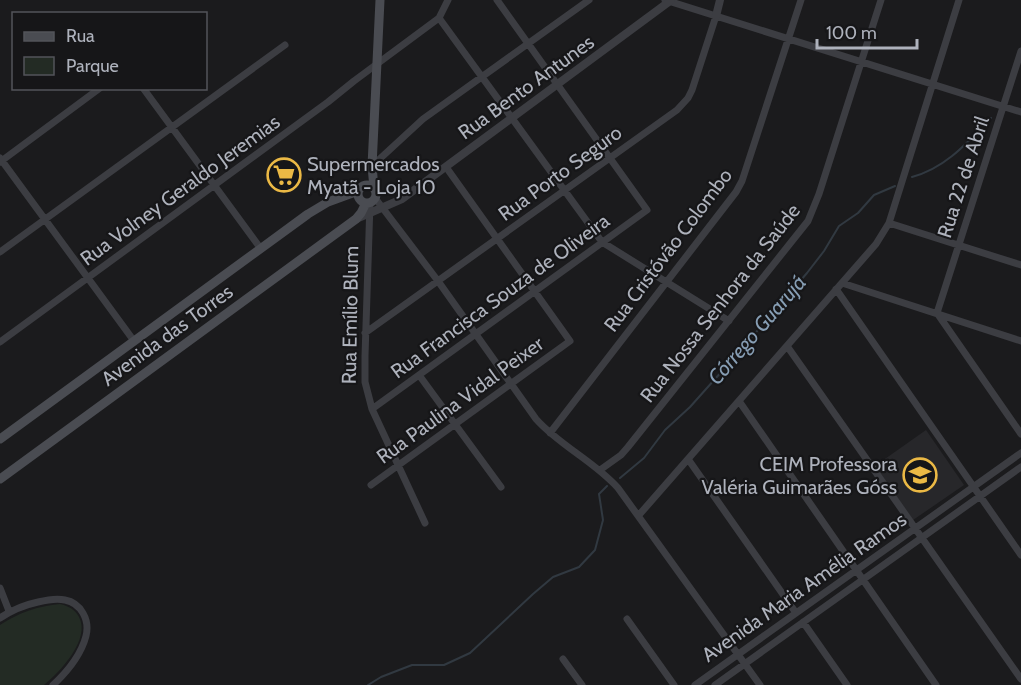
<svg xmlns="http://www.w3.org/2000/svg" width="1021" height="685" font-family="Cabin,sans-serif">
<rect width="100%" height="100%" fill="#1b1b1d"/>
<path fill="#27272a" d="M926,430L964,485L913,520L875,466Z"/>
<path fill="#232b24" d="M60,604C68,606 75,609 79,617C91,639 60,672 44,685H0V625C18,613 38,606 60,604Z"/>
<g fill="none" stroke-linecap="round" stroke-linejoin="round">
<path stroke="#313941" stroke-width="2" d="M912,177C946,168 968,142 991,118
M620,478L644,458L665,430L690,407L740,351L807,273L824,251L839,226L858,213L874,195L895,186
M368,685L381,677L412,665H444L470,653L533,594L553,577L579,567L595,550L603,520L599,494L607,486"/>
<path stroke="#3c3d42" stroke-width="7" d="M665,0L1021,112
M439,18L602,242L729,321
M1021,51L937,313L1021,434
M143,88L261,249
M0,158L134,341
M0,162L100,88
M372,166L423,119L589,0
M375,198L438,281L536,419C560,446 594,461 618,488L760,685
M370,203L365,356V382L372,409L425,523
M889,223L1021,265
M0,252L285,45
M842,283L1021,341
M836,289L1021,555
M365,333L677,110L688,98L692,90L716,16
M0,342L328,102L354,81L439,18L448,0
M787,346L1021,679
M419,375L501,487
M739,401L936,685
M372,409L647,210L497,0
M550,433L736,192L742,181L801,0
M688,459L796,613
M600,470L621,455L628,447L808,221L819,194L881,0
M371,485L570,341L446,167
M639,515L876,244L889,223L959,0
M0,588L9,611
M0,618C12,610 24,605 38,602C46,600 57,598 65,600C81,603 90,620 86,636C81,655 67,672 53,685
M627,619L674,685
M803,622L847,685
M563,659L582,685
M695,685L1021,453
M715,685L1021,467"/>
<path stroke="#3c3d42" stroke-width="8" d="M716,16L720,0
M356,219L402,199L670,1"/>
<path stroke="#4a4c52" stroke-width="9" d="M358 194a9 9 0 1 1 18 0a9 9 0 1 1-18 0Z
M374,188L372,166L380,0
M0,439L308,214L328,202L358,191
M0,479L356,219L361,213L366,203"/>
</g>
<defs>
<symbol id="supermarket-ring" viewBox="-11 -11 22 22"><circle r="9.5" fill="#161618" stroke="#ebb945" stroke-width="1.5"/><path d="M-6-5.5h2.5l.6 2H6L4.5 2H-2.5L-4.4-4H-6ZM-1.5 3.2a1.3 1.3 0 1 0 .1 0ZM3 3.2a1.3 1.3 0 1 0 .1 0Z" fill="#ebb945"/></symbol>
<symbol id="school-ring" viewBox="-11 -11 22 22"><circle r="9.5" fill="#161618" stroke="#ebb945" stroke-width="1.5"/><path d="M0-5L7-2L0 1L-7-2ZM-4 1L0 2.5L4 1V4Q0 6-4 4Z" fill="#ebb945"/></symbol>
</defs>
<g fill-rule="evenodd">
<use href="#supermarket-ring" x="265" y="156" width="38" height="38"/>
<use href="#school-ring" x="901" y="456" width="38" height="38"/>
</g>
<g text-anchor="middle" stroke-width="4.5" stroke-linejoin="round" paint-order="stroke">
<g font-size="20" fill="#aeb2bc" stroke="#161618">
<text transform="translate(526 87) rotate(-36)" y="7">Rua Bento Antunes</text>
<text transform="translate(560 173) rotate(-36)" y="7">Rua Porto Seguro</text>
<text transform="translate(963 177) rotate(-72)" y="7">Rua 22 de Abril</text>
<text transform="translate(180 190) rotate(-36)" y="7">Rua Volney Geraldo Jeremias</text>
<text transform="translate(668 250) rotate(-53)" y="7">Rua Cristóvão Colombo</text>
<text transform="translate(500 296) rotate(-36)" y="7">Rua Francisca Souza de Oliveira</text>
<text transform="translate(720 303) rotate(-52)" y="7">Rua Nossa Senhora da Saúde</text>
<text transform="translate(350 315) rotate(-89)" y="7">Rua Emílio Blum</text>
<text transform="translate(167 335) rotate(-36)" y="7">Avenida das Torres</text>
<text transform="translate(460 400) rotate(-36)" y="7">Rua Paulina Vidal Peixer</text>
<text transform="translate(804 587) rotate(-35)" y="7">Avenida Maria Amélia Ramos</text>
</g>
<g font-size="20" fill="#aeb2bc" stroke="#161618" text-anchor="start">
<text x="307" y="171">Supermercados<tspan x="307" dy="23">Myatã - Loja 10</tspan></text>
<text x="897" y="471" text-anchor="end">CEIM Professora<tspan x="897" dy="23">Valéria Guimarães Góss</tspan></text>
</g>
<g font-size="21" font-style="italic" fill="#879eb4" stroke="#161618">
<text transform="translate(757 330) rotate(-49)" y="7">Córrego Guarujá</text>
</g>
</g>
<rect x="12" y="12" width="195" height="78" fill="#161618" stroke="#53545a" stroke-width="1.5"/>
<rect x="24" y="32" width="30" height="9" fill="#4a4c52" stroke="#53545a" stroke-width="1.5"/>
<text x="66" y="42" font-size="18" fill="#aeb2bc">Rua</text>
<rect x="24" y="57" width="30" height="18" fill="#232b24" stroke="#53545a" stroke-width="1.5"/>
<text x="66" y="72" font-size="18" fill="#aeb2bc">Parque</text>
<path d="M817 39v9h100v-9" fill="none" stroke="#aeb2bc" stroke-width="3"/>
<text x="826" y="39" font-size="18" fill="#aeb2bc" stroke="#161618" stroke-width="4.5" paint-order="stroke">100 m</text>
</svg>
